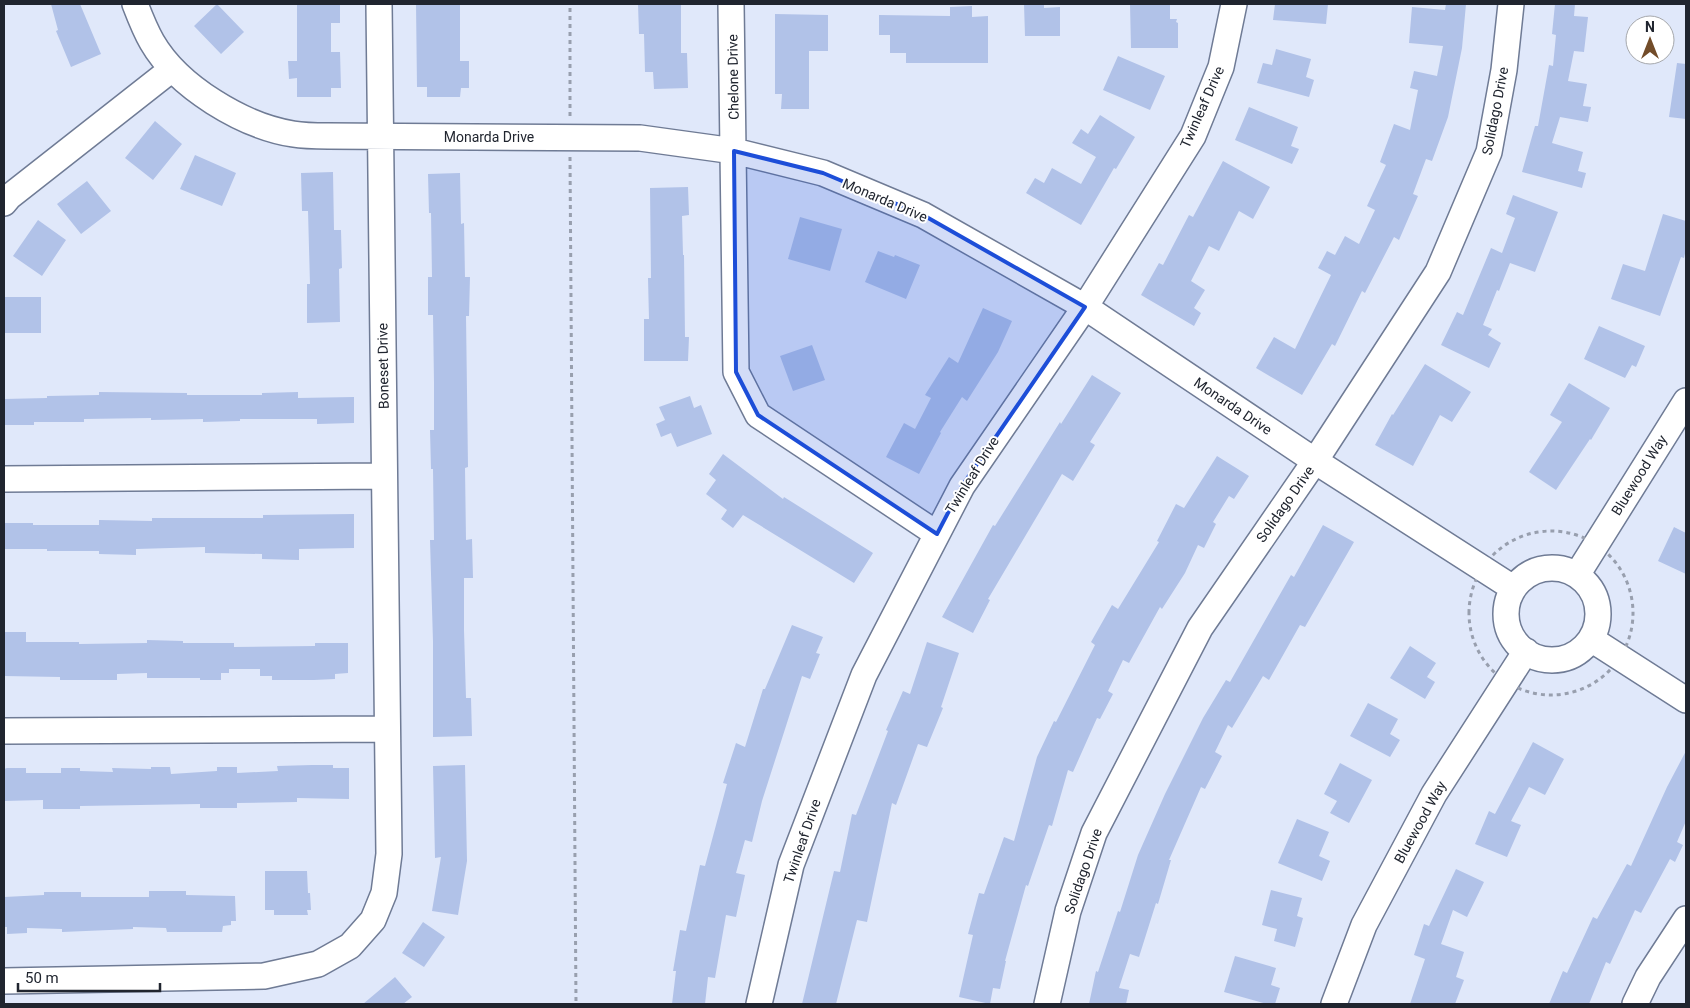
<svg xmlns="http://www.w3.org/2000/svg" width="1690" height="1008" font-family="Roboto,sans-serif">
<rect width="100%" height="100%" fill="#e0e8fa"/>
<path fill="#b1c2e8" d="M51,4H80L101,54L71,67L56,31L58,30Z
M217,4L244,32L221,54L194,26Z
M297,4H340V23H331V52H340L341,88H331V97H297V78L289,79L288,61H297Z
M416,4H460V61H469V88H461L460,97H427V87H417Z
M638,4H681V53H687L688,88L654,89L653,72H645L644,34H639Z
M1024,4H1044V8L1060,7V36H1025Z
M1130,4H1170V19H1177L1176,22L1178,23V48H1131Z
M1275,4H1328L1326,24L1273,20Z
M1446,4H1466L1462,48L1448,117L1432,161L1426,159L1413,194L1418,196L1399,240L1394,237L1365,293L1362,291L1335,346L1332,344L1302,395L1256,368L1274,337L1295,349L1331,275L1318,268L1327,251L1335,255L1345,236L1359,244L1375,210L1367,206L1386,165L1380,162L1394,124L1410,130L1418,90L1410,88L1414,71L1437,76L1443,46L1409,43L1412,7L1445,10Z
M1555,4H1575L1574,16L1588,17L1584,52L1574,51L1568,81L1587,84L1583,106L1591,107L1588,122L1560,117L1552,143L1583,152L1578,171L1586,173L1582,188L1522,172L1535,126H1538L1549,65L1553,66L1556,35L1552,34Z
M972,6V17L988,16V63H906V53H890V35H879V15L950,16V7Z
M775,14L828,15V51H809V109H781L782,94H775Z
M1276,49L1311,59L1306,77L1314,80L1309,97L1257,83L1263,63L1272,65Z
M1118,56L1165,76L1150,110L1103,90Z
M1677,63L1686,64V119L1669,117Z
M1249,107L1298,127L1291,146L1299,149L1292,164L1235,140Z
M1100,115L1135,137L1116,169L1114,168L1081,225L1026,193L1035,178L1044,183L1052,168L1081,184L1096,157L1072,143L1081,129L1088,134Z
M155,121L182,144L153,180L125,158Z
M195,155L236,173L222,206L180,189Z
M1223,161L1270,187L1253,219L1239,211L1219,251L1209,246L1191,281L1205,290L1194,308L1201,313L1194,326L1141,295L1159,263L1163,265L1189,215L1193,217Z
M333,172L334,230H341L342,268L339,269L340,322L307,323V284H310L308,211H302L301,173Z
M460,173L461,224L464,223L465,277H470L469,316H466L468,467L465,468L466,540L472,539L473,578H464V630L466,698H471L472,736L433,737V642L430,540H434L433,469H431L430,430H434V383L433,315H428V277H432L431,213H429L428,174Z
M87,181L111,211L81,234L57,204Z
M688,187L689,215L682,216L683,255H684L685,337H689L688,361H644V319H649L648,278H651L650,188Z
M1513,195L1558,212L1535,272L1510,263L1499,291L1497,290L1483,325L1492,329L1488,335L1501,343L1489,368L1441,345L1457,312L1463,315L1491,248L1502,253L1515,218L1506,214Z
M1663,214L1686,221V249L1684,258L1681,257L1660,316L1611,299L1623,264L1645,271Z
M800,217L842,229L830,271L788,259Z
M38,220L66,240L42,276L13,256Z
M878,251L894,257L895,255L920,265L906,299L865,282Z
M5,297H41V333H5Z
M983,308L1012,321L998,352L967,401L962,397L940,432L941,433L919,474L886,457L904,423L915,429L931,398L925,395L949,357L958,363Z
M1599,326L1645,346L1636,367L1632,365L1625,378L1584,359Z
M812,345L825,380L793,391L780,356Z
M1425,364L1471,392L1452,422L1440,415L1413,466L1375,445L1392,414L1393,415Z
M1092,375L1121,393L1090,442L1095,445L1073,481L1062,474L988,599L990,600L973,633L942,617L993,525L995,526L1060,422L1061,424Z
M1569,383L1610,408L1591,440L1590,439L1556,490L1529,472L1562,422L1550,415Z
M99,392L187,393V395H262V393L298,392V398L354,397V423L317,424V419H240V421L203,422V419L151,420V418L84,419V422H34V425H4V399L47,398V396L99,395Z
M690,396L694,408L701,405L712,434L677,447L671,433L661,437L656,424L665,420L659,407Z
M723,454L783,499L784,497L873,553L854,583L743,515L733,528L721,519L727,510L706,494L716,480L709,474Z
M1217,456L1249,476L1234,499L1229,496L1213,522L1216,524L1204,548L1198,545L1185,573L1162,609L1160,607L1129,663L1123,660L1108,691L1113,694L1100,719L1097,718L1073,772L1068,770L1052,826L1049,825L1028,886L1026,885L1005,961H1006L1000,989L993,988L990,1004L959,997L973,935L968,934L979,893L984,894L1004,837L1014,841L1037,757L1054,721L1056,722L1095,645L1091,642L1112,605L1118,609L1159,542L1157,541L1176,504L1184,508Z
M354,514V548L299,549V560L262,559V554L205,553V547L136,549V555L99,554V551H47V549H4V523H33V525H99V520L152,521V518H263V515Z
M1323,525L1354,542L1305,627L1300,625L1269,680L1263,676L1232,728L1228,725L1215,752L1222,756L1205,789L1201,787L1169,860H1171L1158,904L1156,903L1139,957L1130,954L1119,988L1129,990L1126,1004H1089L1096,971L1098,972L1118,911L1120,912L1138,855L1165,794L1203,718L1226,680L1230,682L1291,575L1294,577Z
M1674,527L1686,533V574L1658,561Z
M792,625L823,637L816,653L820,654L810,679L802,676L762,801L752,842L745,840L736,873L745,875L736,917L726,915L715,978L708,977L705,1004H672L676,971H673L680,930L686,931L700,865L705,866L727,784L723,783L736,743L745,747L763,689H765Z
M4,632H26V642H79V644L147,643V640L183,641V643H234V647L315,646V643H348V673L335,674V679L314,680H272V676H260V669H229V673H221V680H200V678H147V673L117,674V680H60V677L4,676Z
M927,642L959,653L941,707L943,708L927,747L918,744L896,805L892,803L867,922L857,920L836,1004H802L834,871L840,872L852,814L856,815L888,731L886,730L903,691L910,694Z
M1410,646L1436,663L1427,677L1435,682L1425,699L1390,678Z
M1368,703L1398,719L1390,734L1400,740L1390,757L1350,736Z
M1533,742L1564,759L1545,795L1529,787L1511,821L1521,825L1507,857L1475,844L1489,811L1495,814Z
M1686,751V821L1677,842L1683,845L1675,862L1670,859L1641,913L1635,910L1610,964L1606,962L1589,1004H1549L1563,971L1567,973L1593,917L1597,919L1627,864L1631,866L1667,787Z
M1340,763L1372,780L1349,823L1330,813L1337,801L1324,794Z
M312,765H333V768H349V799L297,798V802L237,803V808H200V804L80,806V809H43V800L4,801V769L7,768H26V773H61V768H80V771L113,772L112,768L151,769V767H170L171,774L217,771V767H237V773L278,771L277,766Z
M465,765L467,861L458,915L432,911L441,857L435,858L433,766Z
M1297,819L1329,832L1319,856L1330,861L1322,881L1278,863Z
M1456,869L1484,882L1467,917L1453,910L1441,944L1464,952L1456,977L1464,980L1455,1004H1410L1425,959L1414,955L1424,924L1429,926Z
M265,871H307L308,893H310L311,910H307L308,915H274V910H265Z
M1271,890L1302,898L1297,916L1303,918L1295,947L1274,941L1277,929L1262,925Z
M149,891H186V895L235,896L236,921H231V925L223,926L222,932H167L166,928L133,927V929L62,932V929L27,928V933L7,934V927H4V897L44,895V892H81V897H149Z
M423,922L445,937L424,967L402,953Z
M1235,956L1276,968L1271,985L1280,988L1275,1004H1267L1224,992Z
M395,977L412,997L403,1004H363Z"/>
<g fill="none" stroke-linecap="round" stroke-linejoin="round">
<defs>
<path id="minor" d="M135,4C140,17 145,30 152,42C178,87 243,126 293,134C305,136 317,136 328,136L640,138L734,151L823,173L923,215L1085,307L1315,461L1513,588
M731,4L736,372L758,415L937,534
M4,203L9,197L172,69
M4,479L384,476
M1506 614a46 46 0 1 1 92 0a46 46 0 1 1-92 0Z
M1577,575L1686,401
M1591,639L1686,700
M4,731L387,729
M4,981L264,976L318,964L350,946L373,920L384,893L389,854L379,4
M759,1004L791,865L864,675L962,486L1085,307L1193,136L1221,67L1234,4
M1047,1004L1068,911L1094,833L1200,628L1315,461L1438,272L1489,152L1504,70L1511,4
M1334,1004L1364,925L1434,794L1526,651
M1635,1004L1648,977L1686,919"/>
</defs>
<use href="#minor" stroke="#6f7b95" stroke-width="28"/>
<path stroke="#989fae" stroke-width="3" stroke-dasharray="4 4" stroke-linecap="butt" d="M570,116V4
M570,157L576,1004
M1469 613a82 82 0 1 1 164 0a82 82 0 1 1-164 0Z"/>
<use href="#minor" stroke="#fff" stroke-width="25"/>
</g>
<path fill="#1d4ed8" fill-opacity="0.2" stroke="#1d4ed8" stroke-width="4" stroke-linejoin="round" d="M734,151L823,173L923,215L1085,307L962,486L937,534L758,415L736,372Z"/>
<g text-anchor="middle" stroke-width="4" stroke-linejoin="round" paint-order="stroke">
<g font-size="14" fill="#20252f" stroke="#fff">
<text transform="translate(733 77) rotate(-91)" y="5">Chelone Drive</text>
<text transform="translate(1202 107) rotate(-66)" y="5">Twinleaf Drive</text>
<text transform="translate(1495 111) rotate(-79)" y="5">Solidago Drive</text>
<text x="489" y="142">Monarda Drive</text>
<text transform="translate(885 200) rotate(23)" y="5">Monarda Drive</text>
<text transform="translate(383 366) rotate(-91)" y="5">Boneset Drive</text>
<text transform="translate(1233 406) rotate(34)" y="5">Monarda Drive</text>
<text transform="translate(972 475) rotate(-58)" y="5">Twinleaf Drive</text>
<text transform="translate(1639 475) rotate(-58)" y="5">Bluewood Way</text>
<text transform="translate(1285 504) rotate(-55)" y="5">Solidago Drive</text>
<text transform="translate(1420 822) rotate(-61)" y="5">Bluewood Way</text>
<text transform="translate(802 841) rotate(-71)" y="5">Twinleaf Drive</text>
<text transform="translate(1083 871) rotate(-71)" y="5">Solidago Drive</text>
</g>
</g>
<rect width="1690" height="1008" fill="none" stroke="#20252f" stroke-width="10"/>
<g transform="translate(1650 40)"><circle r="24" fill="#ffffff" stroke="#a6a8ac"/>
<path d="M0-4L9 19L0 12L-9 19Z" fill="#724c29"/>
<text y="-8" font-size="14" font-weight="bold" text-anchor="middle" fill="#20252f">N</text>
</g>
<path d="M18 983v8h142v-8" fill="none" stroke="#20252f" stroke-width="2.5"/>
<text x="25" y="983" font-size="15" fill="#20252f" stroke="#ffffff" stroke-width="4" paint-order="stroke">50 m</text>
</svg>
